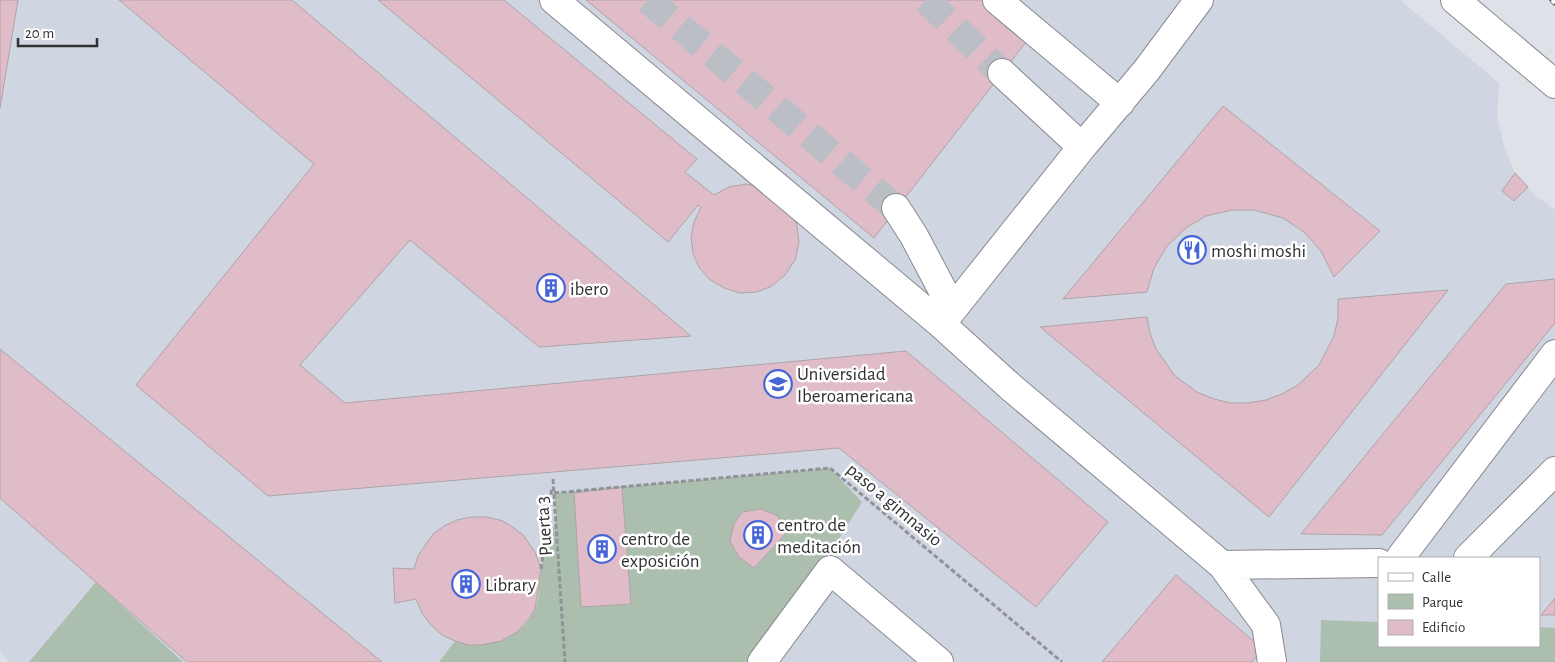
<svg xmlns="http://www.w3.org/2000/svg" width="1555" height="662" font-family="'Alegreya Sans',sans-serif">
<rect width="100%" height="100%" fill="#dee1e8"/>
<path fill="#d0d5e2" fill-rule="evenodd" d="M0,0H1400L1499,83L1497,117L1505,150L1515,173L1536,196L1555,210V662H10L0,652ZM1379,558H1539V646H1379Z"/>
<path fill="#acbeae" d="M830,468L862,502L830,553L748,662H439L455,641C485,649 520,641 535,610C540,598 538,582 541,569C545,551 553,534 556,516C557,509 555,501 554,493Z
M96,582L183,662H29Z
M1321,620L1379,622V646H1539V627L1555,628V662H1320Z"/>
<path fill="#e0bcc9" stroke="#ada4a7" d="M0,0H18L0,108Z
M119,0H292L691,336L539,347L410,240L300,365L345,403L906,351L1108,522L1036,607L839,448L268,496L136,385L314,164Z
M378,0H504L697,159L685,172L714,195L729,187L746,184L763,188L790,209L797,225L799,243L795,260L785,275L772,286L757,292L740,293L724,288L709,279L699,267L693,253L691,237L694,222L701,207L698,205L668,242Z
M586,0H985L1030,37L874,238Z
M1223,106L1380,231L1334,277L1321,251L1304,232L1283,218L1254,210H1232L1206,216L1186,228L1167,246L1154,268L1147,292L1063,299Z
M1515,173L1528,187L1514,201L1502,191Z
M1555,279V323L1382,535L1301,534L1506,284Z
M1448,290L1269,517L1040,327L1147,317L1150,333L1156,349L1175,376L1197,392L1214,399L1231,403H1248L1266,400L1282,394L1298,385L1319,365L1334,336L1338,318V299Z
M0,349L382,662H187L0,498Z
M622,487L631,604L581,607L574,493Z
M761,509L776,515L790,529L754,568L739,557L730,541L734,524L742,512Z
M471,517H487L503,521L514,528L523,535L535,552L541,569L535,609L529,619L517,632L501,641L481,645H468L455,641L442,635L431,625L422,613L416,599L395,603L393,568L414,569L418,556L433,534L444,526L457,520Z
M1176,575L1263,649L1252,662H1102Z
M1555,598V615H1541Z"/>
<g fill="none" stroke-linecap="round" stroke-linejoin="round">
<path stroke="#bbbec4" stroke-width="28" stroke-dasharray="28 14" stroke-linecap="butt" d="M648,0L896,208
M926,0L1002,73"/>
<defs>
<path id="minor" d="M554,0L941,324
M997,0L1120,103
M1199,0L1146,71L1082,147L941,324L1013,389L1222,565L1266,625L1272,662
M1002,73L1082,147
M896,208L914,236L952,308
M1400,558L1555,354
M1468,558L1555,471
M1222,565L1379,563
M762,662L830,570L939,662"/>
<path id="major" d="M1455,0L1555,84"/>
</defs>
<use href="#minor" stroke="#888a90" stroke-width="30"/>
<use href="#major" stroke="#888a90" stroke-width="30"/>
<path stroke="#919398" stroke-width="3" stroke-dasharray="5 2.5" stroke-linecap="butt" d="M553,479L565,662
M554,493L830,468L1062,662
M541,569L552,487"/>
<use href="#minor" stroke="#fff" stroke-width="28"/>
<use href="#major" stroke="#fff" stroke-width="28"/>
<defs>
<path id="rail" d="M1552,0L1555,3"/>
</defs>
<use href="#rail" stroke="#66686c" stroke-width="5.5"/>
<use href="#rail" stroke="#fff" stroke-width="4" stroke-dasharray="11" stroke-linecap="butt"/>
</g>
<defs>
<symbol id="restaurant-ring" viewBox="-11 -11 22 22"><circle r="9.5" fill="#fff" stroke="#4665d8" stroke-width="1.5"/><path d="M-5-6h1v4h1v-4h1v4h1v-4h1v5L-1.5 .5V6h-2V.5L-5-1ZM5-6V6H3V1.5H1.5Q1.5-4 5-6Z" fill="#4665d8"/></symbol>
<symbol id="building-ring" viewBox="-11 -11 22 22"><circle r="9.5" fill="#fff" stroke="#4665d8" stroke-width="1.5"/><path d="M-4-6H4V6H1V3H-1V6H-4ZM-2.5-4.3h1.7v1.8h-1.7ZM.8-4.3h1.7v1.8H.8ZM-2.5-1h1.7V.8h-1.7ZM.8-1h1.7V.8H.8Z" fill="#4665d8"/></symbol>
<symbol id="university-ring" viewBox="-11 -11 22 22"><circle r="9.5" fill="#fff" stroke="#4665d8" stroke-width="1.5"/><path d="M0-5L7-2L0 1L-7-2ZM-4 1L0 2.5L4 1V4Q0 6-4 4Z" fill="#4665d8"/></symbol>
</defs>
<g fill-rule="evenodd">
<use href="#restaurant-ring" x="1176" y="234" width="32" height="32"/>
<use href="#building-ring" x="535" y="272" width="32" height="32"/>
<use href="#university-ring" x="762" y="368" width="32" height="32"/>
<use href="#building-ring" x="742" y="519" width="32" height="32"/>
<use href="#building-ring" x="586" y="533" width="32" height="32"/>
<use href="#building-ring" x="450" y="568" width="32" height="32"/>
</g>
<g text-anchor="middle" stroke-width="5" stroke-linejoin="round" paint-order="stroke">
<g font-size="19" fill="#313234" stroke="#fff" text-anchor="start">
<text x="1211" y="257">moshi moshi</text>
<text x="570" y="295">ibero</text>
<text x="797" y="380">Universidad<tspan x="797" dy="22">Iberoamericana</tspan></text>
<text x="777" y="531">centro de<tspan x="777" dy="22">meditación</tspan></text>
<text x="621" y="545">centro de<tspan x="621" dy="22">exposición</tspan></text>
<text x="485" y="591">Library</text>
</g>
<g font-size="19" fill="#313234" stroke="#fff">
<text transform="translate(895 504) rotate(40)" y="7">paso a gimnasio</text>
<text transform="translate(543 526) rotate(-94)" y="7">Puerta 3</text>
</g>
</g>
<rect x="1378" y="557" width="162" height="90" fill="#ffffff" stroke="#adadae"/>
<rect x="1388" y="573" width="25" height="8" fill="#ffffff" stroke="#adadae"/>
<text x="1422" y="582" font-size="15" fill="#313234">Calle</text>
<rect x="1388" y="594" width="25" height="15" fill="#acbeae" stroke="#adadae"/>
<text x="1422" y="607" font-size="15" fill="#313234">Parque</text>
<rect x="1388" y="620" width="25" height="15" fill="#e0bcc9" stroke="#adadae"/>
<text x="1422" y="632" font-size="15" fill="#313234">Edificio</text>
<path d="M18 38v8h79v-8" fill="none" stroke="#313234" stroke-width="2.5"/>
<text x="25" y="38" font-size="15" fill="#313234" stroke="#ffffff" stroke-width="4" paint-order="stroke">20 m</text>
</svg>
